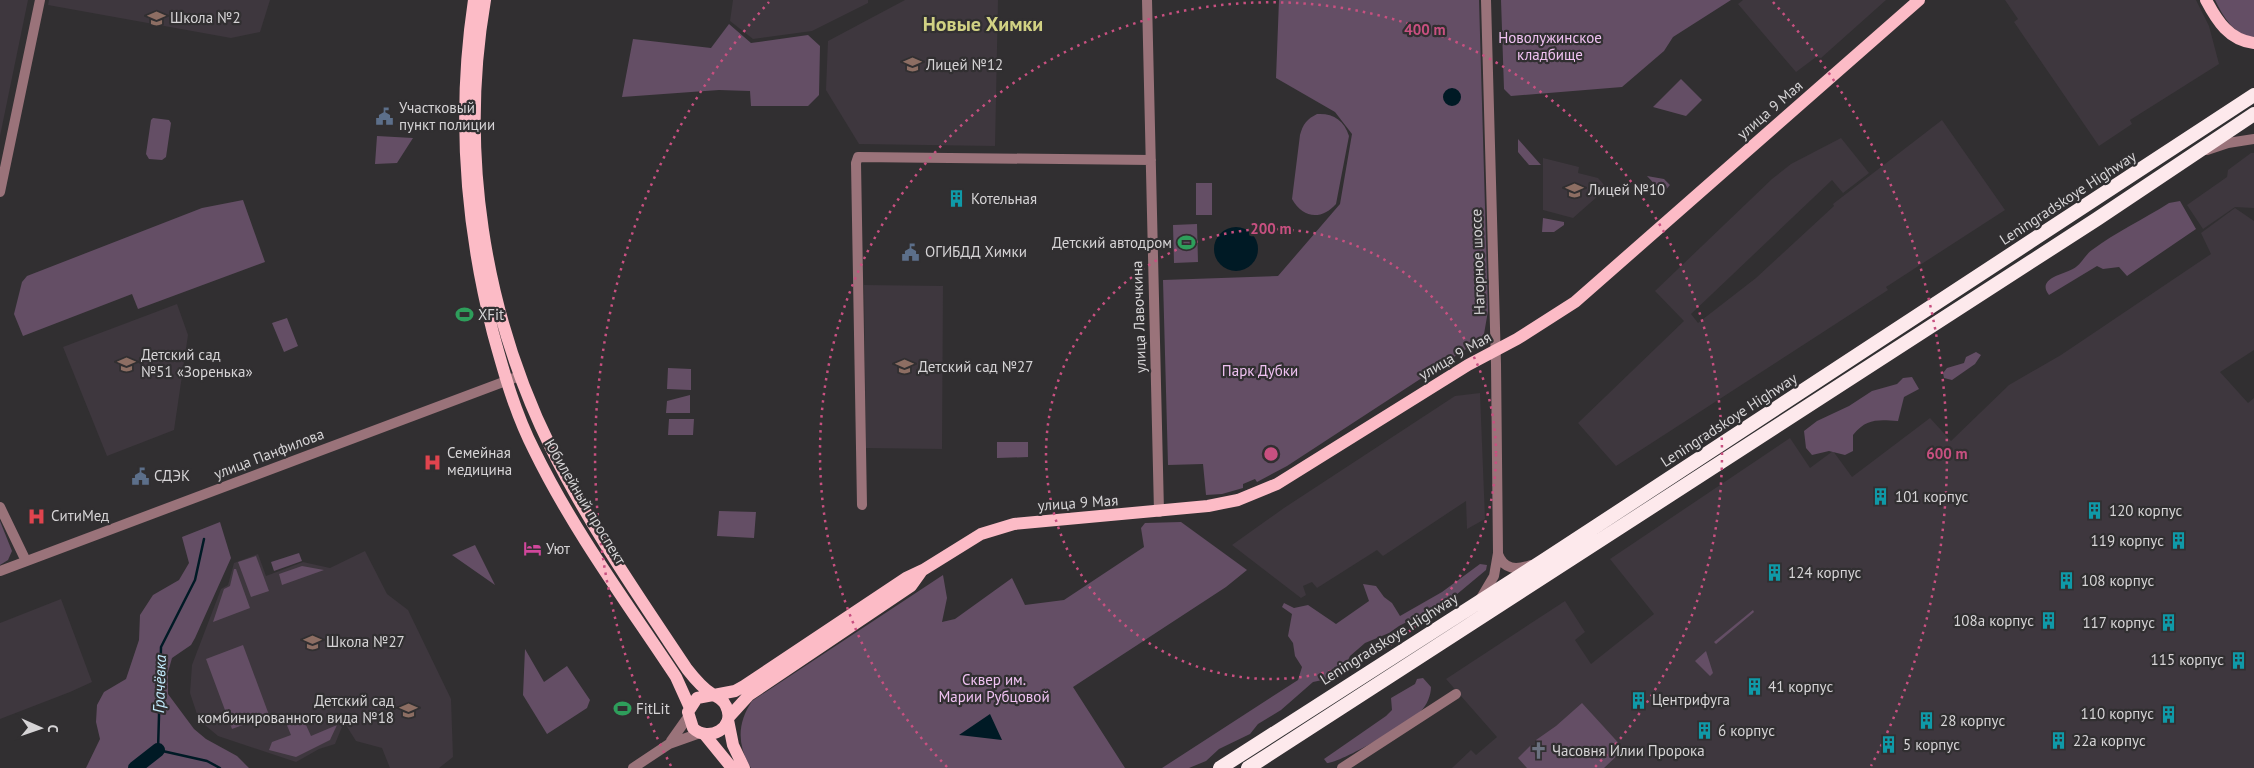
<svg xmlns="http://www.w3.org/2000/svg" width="2254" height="768" font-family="'PT Sans',sans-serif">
<rect width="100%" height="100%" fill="#312f31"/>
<path fill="#3e373e" d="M0,0H28L0,136Z
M49,0H270L260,32L231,38L48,5Z
M733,0H868V3L812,31L753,39L730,21Z
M905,0H998L995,146L859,144L826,90L828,41Z
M1743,0H1886L1821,58L1816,57L1796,72L1738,4Z
M2005,0H2196L2209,26L2219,64L2130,120L2132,124L2099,146L2014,22L2018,19Z
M1942,120L2005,210L1886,287L1888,290L1616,466L1578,423L1684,321L1655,291L1772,179L1791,164L1841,138L1869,173L1843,193L1832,180L1691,314L1698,323L1756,278L1834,206L1833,204Z
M2251,153H2254V208L2235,207L2203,229L2187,205L2227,177L2228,170Z
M1543,158L1579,167L1578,173L1598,178L1607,188L1573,218L1543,210Z
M2235,208L2254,221V350L2220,372L2248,403L2254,398V768H1452L1471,750L1476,755L1497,737L1446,679L1565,601L1585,632L1575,640L1591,664L1654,614L1610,559L1790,438L1810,468L1833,451L1852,477L1930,418L1951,441L2009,385L2061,355L2211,254L2201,233Z
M864,285L943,286L942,449L866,448Z
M177,304L188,335L174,430L107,456L63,347Z
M1480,393L1485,519L1467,529L1466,501L1383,556L1377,550L1317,588L1312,582L1303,586L1306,595L1301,598L1232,545L1284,508L1455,396Z
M365,551L387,594L408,610L451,699L453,757L439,768H390L382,748L356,741L344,722L335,744L319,749L296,762L218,736L205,725L198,717L190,693L192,665L221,589L228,585L234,563L258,554L266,576L303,562L330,568Z
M61,599L92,682L70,692L0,719V623Z"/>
<path fill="#644e65" d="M1279,0H1479L1488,311L1484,334L1480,340L1287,466L1257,482L1255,479L1243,484V488L1222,494L1206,495L1203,464L1168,465L1163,280L1278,276L1340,204L1352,134L1335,112L1276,78Z
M1501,0H1731L1673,37L1664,51L1622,87L1511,96L1504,89Z
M2215,0H2254V37C2234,36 2223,16 2215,0Z
M729,24L751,43L808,35L820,46L819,95L808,106H751L750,91L719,90L622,97L633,39L711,48Z
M1681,79L1702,100L1686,116L1653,107Z
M1317,114C1333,113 1344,120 1349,136L1336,204C1322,220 1303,219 1292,199L1300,135C1303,124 1307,119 1317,114Z
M153,118L169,120L171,123L166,157L162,160L149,159L146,154L151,120Z
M377,136L413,138L397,163L375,164Z
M1518,139L1541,165H1529L1518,152Z
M1647,176L1664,179L1670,185L1663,193Z
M1196,183H1212V215H1196Z
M243,200L265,262L138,309L132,294L23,336L14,314L22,282L27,276L202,208Z
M2180,201L2196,229L2127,276L2119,267L2103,269L2097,266L2049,295C2035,277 2068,274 2076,267C2082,263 2085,255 2092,250C2116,232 2144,219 2169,203Z
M1543,218L1564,222V225L1554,232H1542Z
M1197,224L1198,262L1174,263L1173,225Z
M287,318L298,346L284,352L272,323Z
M1976,352L1981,355L1975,364L1952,380L1944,378L1943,373L1947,368L1964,363L1966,357Z
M668,368L691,369V390L667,389Z
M1912,377L1919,389L1904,397L1898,421C1878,420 1867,418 1853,435V451L1845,455L1829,451L1812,455L1806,448L1804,431L1817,421L1849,406L1872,391L1897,384L1903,378Z
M690,395V413H666L667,401Z
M669,419H694L693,435H668Z
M997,442H1028V457L997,458Z
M719,511L756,512L754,538L717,536Z
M0,521L12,551L8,560L0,565Z
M220,522L231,558L195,638L191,645L172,658L168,672V694L194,729L206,739L237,756L249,768H86L100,739L96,722L97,705L104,692L126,679L139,640L140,615L153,595L179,580L189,563L182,537Z
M1181,522L1247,570L1226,587L1073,687L1125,768H751C737,746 737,723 752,701L943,575L947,598L942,622L955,619L1012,578L1025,605L1064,600L1144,547L1141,528L1145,523Z
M475,545L495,585L452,555Z
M299,553L302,561L274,571L271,562Z
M256,556L269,591L251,597L238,562Z
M1480,564L1487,565L1486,570L1450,600L1399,626L1389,633L1365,643L1350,656L1345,666L1332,678L1313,682L1281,710L1258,724L1250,734L1219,749L1206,761L1189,768H1162L1298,680L1302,667L1295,656L1293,643L1288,636L1292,614L1282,607L1284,603L1294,608L1308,605L1336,624L1369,601L1363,584L1376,586L1384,597L1392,603L1400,616L1442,592Z
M302,566L324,570L282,585L279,574Z
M234,569H236L250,608L213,622L224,589L230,586Z
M1753,610L1754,612L1716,644L1714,642Z
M243,645L269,715L232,729L206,659Z
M525,649L544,682L567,666L590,700L587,708L547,734L523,695Z
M1706,651L1713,673L1710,676L1695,661Z
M1423,678L1431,687C1431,695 1427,705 1421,711C1410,722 1341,763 1327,763L1324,759L1386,716L1392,710L1391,698L1415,684L1417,679Z
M1582,703L1624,749L1604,768H1527L1518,758L1531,745L1536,756L1542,754L1536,740L1556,726Z
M302,716L311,736L337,725L330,740L296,757L269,750L272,742L291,735L286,723Z"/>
<path fill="#001a25" d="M1443 97a9 9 0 1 1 18 0a9 9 0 1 1-18 0Z
M1214 249a22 22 0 1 1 44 0a22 22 0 1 1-44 0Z
M990,714L1002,740L959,735Z"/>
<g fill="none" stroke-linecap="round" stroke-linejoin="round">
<path stroke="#001a25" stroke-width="2.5" d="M204,539L195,580L161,647L158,750L207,761L220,768"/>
<path stroke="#001a25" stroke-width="14" d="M135,768L158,750"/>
<path stroke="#9a737a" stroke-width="10" d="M1147,0L1159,512
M2207,150L2228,143L2254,139
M0,192L40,0
M862,505L856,163L858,157L1151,160
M0,507L26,561
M1498,554C1504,570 1516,570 1531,565
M0,571L514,378
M1481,598L1494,576L1498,553L1496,364L1486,0
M671,741L688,717
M633,768L669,744L700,733
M1342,768L1456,694"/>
<path stroke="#fcbbc6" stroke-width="12" d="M474,0C457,112 465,223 493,333C504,373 515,413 534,450C573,530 627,603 676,677L690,708
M485,0C459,151 483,310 551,448C589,525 639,597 687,669C694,678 702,688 712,694C718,698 723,699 726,706C737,728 708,743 693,728L688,712L697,698L713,695
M2206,0C2217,21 2229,40 2254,43
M714,695L735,691L744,686L906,578L923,570L981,534L1014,524L1208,506L1238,500L1277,484L1468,365L1517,339L1575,302L1919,0
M729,717L749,695L911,586L921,572
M728,720L733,745L744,768
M705,735L732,768"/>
<path stroke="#fde9ec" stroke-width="14" d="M1220,768L1546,559L2254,95
M1248,768L2097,219L2254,114"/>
</g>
<g fill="none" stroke="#c85080" stroke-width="2.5" stroke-dasharray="2.5 5">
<circle cx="1271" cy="454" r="225"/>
<path d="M947 767A451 451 0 1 1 1595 767"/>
<path d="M671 766A676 676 0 0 1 769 2M1773 2A676 676 0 0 1 1871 766"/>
</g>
<defs>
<symbol id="school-bare" viewBox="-9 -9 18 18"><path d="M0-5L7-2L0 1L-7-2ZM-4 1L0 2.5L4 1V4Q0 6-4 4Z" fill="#8d6e63" stroke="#312f31" stroke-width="2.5" paint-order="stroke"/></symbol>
<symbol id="civic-bare" viewBox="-9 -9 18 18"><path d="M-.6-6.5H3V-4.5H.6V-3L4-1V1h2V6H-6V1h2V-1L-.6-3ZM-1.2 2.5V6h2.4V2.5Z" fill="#5c6f8a" stroke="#312f31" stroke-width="2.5" paint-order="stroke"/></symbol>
<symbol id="building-bare" viewBox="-9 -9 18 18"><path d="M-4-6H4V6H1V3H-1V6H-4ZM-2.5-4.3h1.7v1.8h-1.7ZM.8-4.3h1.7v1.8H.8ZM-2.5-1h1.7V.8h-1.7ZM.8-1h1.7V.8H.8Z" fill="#0f9aa8" stroke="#312f31" stroke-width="2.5" paint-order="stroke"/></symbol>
<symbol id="stadium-bare" viewBox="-9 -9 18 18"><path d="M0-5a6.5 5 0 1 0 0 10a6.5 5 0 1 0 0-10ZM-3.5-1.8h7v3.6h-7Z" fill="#2e9e5b" stroke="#312f31" stroke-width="2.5" paint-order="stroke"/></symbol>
<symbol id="hospital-bare" viewBox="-9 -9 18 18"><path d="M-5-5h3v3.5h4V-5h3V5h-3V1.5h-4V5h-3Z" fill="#e0444e" stroke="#312f31" stroke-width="2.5" paint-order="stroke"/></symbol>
<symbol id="hotel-bare" viewBox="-9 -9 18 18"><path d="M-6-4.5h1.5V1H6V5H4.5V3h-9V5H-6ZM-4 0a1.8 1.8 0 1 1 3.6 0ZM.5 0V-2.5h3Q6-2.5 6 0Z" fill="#d1479c" stroke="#312f31" stroke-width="2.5" paint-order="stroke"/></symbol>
<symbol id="church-bare" viewBox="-9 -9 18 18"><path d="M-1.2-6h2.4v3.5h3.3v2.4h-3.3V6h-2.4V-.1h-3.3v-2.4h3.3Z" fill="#6b7280" stroke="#312f31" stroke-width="2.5" paint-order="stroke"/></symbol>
</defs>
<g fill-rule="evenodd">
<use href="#school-bare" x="144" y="6" width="25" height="25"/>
<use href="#school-bare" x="900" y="52" width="25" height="25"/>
<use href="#civic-bare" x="372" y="104" width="25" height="25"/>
<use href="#school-bare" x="1562" y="178" width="25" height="25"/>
<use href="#building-bare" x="944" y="186" width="25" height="25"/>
<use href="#stadium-bare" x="1174" y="230" width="25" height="25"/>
<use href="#civic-bare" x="898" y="240" width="25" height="25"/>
<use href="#stadium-bare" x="452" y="302" width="25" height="25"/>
<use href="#school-bare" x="114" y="352" width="25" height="25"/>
<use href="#school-bare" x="892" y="354" width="25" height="25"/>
<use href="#hospital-bare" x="420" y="450" width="25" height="25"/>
<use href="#civic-bare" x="128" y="464" width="25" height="25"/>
<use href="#building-bare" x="1868" y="484" width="25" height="25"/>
<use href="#building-bare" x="2082" y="498" width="25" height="25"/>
<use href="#hospital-bare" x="24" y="504" width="25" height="25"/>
<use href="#building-bare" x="2166" y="528" width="25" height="25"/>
<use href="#hotel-bare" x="520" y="536" width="25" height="25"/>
<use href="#building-bare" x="1762" y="560" width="25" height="25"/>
<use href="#building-bare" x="2054" y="568" width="25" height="25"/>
<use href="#building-bare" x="2036" y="608" width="25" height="25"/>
<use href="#building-bare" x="2156" y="610" width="25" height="25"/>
<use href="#school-bare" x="300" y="630" width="25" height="25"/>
<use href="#building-bare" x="2226" y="648" width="25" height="25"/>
<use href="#building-bare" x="1742" y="674" width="25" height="25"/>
<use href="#building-bare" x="1626" y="688" width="25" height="25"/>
<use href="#stadium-bare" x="610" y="696" width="25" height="25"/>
<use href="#school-bare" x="396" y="698" width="25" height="25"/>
<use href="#building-bare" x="2156" y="702" width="25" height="25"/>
<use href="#building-bare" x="1914" y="708" width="25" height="25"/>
<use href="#building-bare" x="1692" y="718" width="25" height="25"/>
<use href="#building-bare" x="2046" y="728" width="25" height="25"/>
<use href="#building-bare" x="1876" y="732" width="25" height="25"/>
<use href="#church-bare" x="1526" y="738" width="25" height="25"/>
</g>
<g text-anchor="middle" stroke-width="4.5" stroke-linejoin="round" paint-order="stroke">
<g font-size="15" fill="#d6d4d6" stroke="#312f31" text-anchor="start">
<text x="170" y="23">Школа №2</text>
<text x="926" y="70">Лицей №12</text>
<text x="399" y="113">Участковый<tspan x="399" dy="17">пункт полиции</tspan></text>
<text x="1588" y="195">Лицей №10</text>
<text x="971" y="204">Котельная</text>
<text x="1172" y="248" text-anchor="end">Детский автодром</text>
<text x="925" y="257">ОГИБДД Химки</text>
<text x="478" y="320">XFit</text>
<text x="141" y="360">Детский сад<tspan x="141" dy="17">№51 «Зоренька»</tspan></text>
<text x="918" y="372">Детский сад №27</text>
<text x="447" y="458">Семейная<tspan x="447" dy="17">медицина</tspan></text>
<text x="154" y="481">СДЭК</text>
<text x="1895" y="502">101 корпус</text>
<text x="2109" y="516">120 корпус</text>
<text x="51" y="521">СитиМед</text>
<text x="2164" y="546" text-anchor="end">119 корпус</text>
<text x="546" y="554">Уют</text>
<text x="1788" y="578">124 корпус</text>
<text x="2081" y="586">108 корпус</text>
<text x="2034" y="626" text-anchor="end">108а корпус</text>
<text x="2155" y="628" text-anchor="end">117 корпус</text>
<text x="326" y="647">Школа №27</text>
<text x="2224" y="665" text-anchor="end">115 корпус</text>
<text x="1768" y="692">41 корпус</text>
<text x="1652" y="705">Центрифуга</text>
<text x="394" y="706" text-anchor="end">Детский сад<tspan x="394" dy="17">комбинированного вида №18</tspan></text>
<text x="636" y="714">FitLit</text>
<text x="2154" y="719" text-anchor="end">110 корпус</text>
<text x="1940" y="726">28 корпус</text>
<text x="1718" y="736">6 корпус</text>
<text x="2073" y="746">22а корпус</text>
<text x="1903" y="750">5 корпус</text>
<text x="1552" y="756">Часовня Илии Пророка</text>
</g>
<g font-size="15" fill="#f0c2f2" stroke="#312f31">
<text x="1550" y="43">Новолужинское<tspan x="1550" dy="17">кладбище</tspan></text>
<text x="1260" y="376">Парк Дубки</text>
<text x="994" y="685">Сквер им.<tspan x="994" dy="17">Марии Рубцовой</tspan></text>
</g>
<g font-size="15" fill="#d6d4d6" stroke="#312f31">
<text transform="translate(1770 110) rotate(-41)" y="5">улица 9 Мая</text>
<text transform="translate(2068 198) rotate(-33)" y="5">Leningradskoye Highway</text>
<text transform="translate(1478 262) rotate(-92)" y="5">Нагорное шоссе</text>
<text transform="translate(1139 317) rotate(-92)" y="5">улица Лавочкина</text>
<text transform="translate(1455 356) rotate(-30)" y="5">улица 9 Мая</text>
<text transform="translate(1729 420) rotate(-33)" y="5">Leningradskoye Highway</text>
<text transform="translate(269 454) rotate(-21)" y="5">улица Панфилова</text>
<text transform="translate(585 502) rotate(59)" y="5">Юбилейный проспект</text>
<text transform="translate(1078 503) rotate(-4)" y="5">улица 9 Мая</text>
<text transform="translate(1389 639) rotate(-32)" y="5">Leningradskoye Highway</text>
</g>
<g font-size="16" font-style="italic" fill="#c3ecfe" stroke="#312f31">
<text transform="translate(159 684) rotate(-88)" y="6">Грачёвка</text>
</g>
<g font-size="20" font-weight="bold" fill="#d1d183" stroke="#312f31">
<text x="983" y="31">Новые Химки</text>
</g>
</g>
<circle cx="1271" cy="454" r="8" fill="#c85080" stroke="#312f31" stroke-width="2.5"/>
<g font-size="15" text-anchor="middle" font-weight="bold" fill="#c85080" stroke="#312f31" stroke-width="4.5" stroke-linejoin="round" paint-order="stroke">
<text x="1425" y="35">400 m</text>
<text x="1271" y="234">200 m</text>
<text x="1947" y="459">600 m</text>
</g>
<g transform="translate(40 728) rotate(92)" stroke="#312f31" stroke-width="4" paint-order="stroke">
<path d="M0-4L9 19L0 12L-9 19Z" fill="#d6d4d6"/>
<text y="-8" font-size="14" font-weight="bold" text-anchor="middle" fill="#d6d4d6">С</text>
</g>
</svg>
